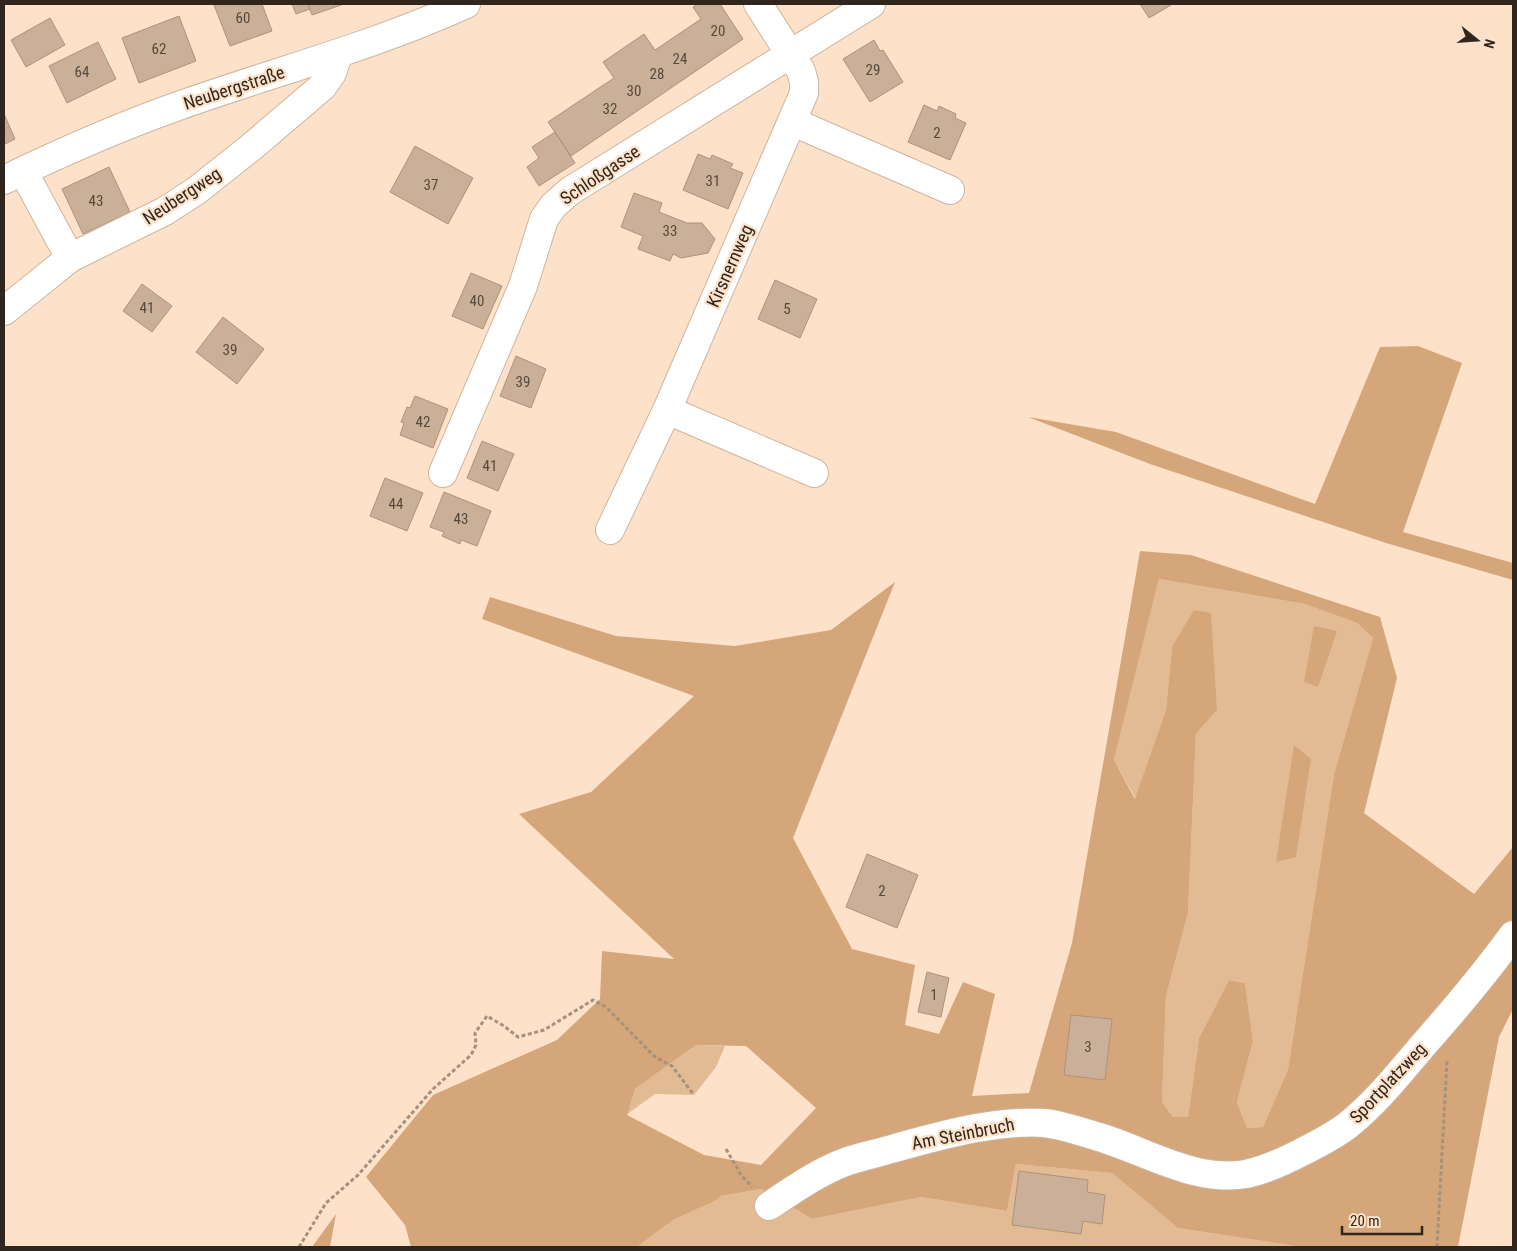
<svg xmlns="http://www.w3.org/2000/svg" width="1517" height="1251" font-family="'Roboto Condensed',sans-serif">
<rect width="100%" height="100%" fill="#fde2c9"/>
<path fill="#e2ba94" d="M1159,579L1305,604L1357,623L1373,638L1334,774L1288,1069L1263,1127L1247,1128L1237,1102L1253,1041L1245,983L1229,980L1199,1038L1188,1117H1173L1162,1102L1166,996L1188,913L1196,734L1217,710L1172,647L1166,710L1136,799L1114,760Z
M696,1045L725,1046L716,1067L694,1095L655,1094L626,1115L635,1089Z
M1016,1164L1112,1173L1178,1228L1301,1247H637L673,1220L717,1200L721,1196L761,1189L812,1219L921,1197L1007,1211Z"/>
<path fill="#d5a679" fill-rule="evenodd" d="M1418,346L1462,363L1403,532L1513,563V580L1386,543L1150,464L1028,417L1116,432L1315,504L1380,347Z
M1140,551L1191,555L1380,617L1397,678L1364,813L1474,894L1513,847V1009L1499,1037L1458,1247H1301L1178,1228L1112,1173L1016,1164L1007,1211L921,1197L812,1219L761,1189L721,1196L717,1200L673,1220L637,1247H411L405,1225L366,1177L433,1095L557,1040L600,999L602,951L674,959L519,814L591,792L694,696L482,619L490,597L616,636L735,646L831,630L895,582L793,838L852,949L915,965L905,1025L939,1034L963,982L995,994L972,1096L1029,1093L1072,943ZM1159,579L1305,604L1357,623L1373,638L1334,774L1288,1069L1263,1127L1247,1128L1237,1102L1253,1041L1245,983L1229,980L1199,1038L1188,1117H1173L1162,1102L1166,996L1188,913L1196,734L1217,710L1211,613L1194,610L1172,647L1166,710L1135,799L1114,760ZM696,1045L746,1046L816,1108L761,1165L704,1155L627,1115L635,1089Z
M1314,626L1337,631L1318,687L1304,682Z
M1294,745L1311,759L1296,857L1276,862Z
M336,1214L330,1247H312Z"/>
<path fill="#cab098" stroke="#ac937c" d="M217,4H262L272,31L230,46L214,5Z
M292,4H308L310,9L296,14Z
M308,4H344L312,15Z
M698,4H720L743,39L571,156L548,122L614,78L603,62L644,34L655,50L701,19L693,7Z
M1140,4H1171V5L1149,18Z
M179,16L196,61L139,83L122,38Z
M50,18L65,45L26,67L11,40Z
M874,40L880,51L883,50L903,82L870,102L843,59Z
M98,42L116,79L67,103L49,66Z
M924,105L937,111L939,106L956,114L955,118L966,123L950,160L908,142Z
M4,114L15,139L5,144L4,140Z
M555,132L575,163L539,186L527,167L539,158L532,147Z
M415,146L473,178L448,224L390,192Z
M698,154L710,159L712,155L733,164L730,168L743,173L728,209L683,190Z
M109,167L130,212L83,234L62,189Z
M634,193L662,203L659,212L687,223H702L715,239L708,253L681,258L673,254L670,261L638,249L643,236L621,227Z
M471,273L502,286L483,329L452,316Z
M775,280L817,299L800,338L758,319Z
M142,284L172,306L152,332L123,311Z
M223,317L264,349L237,384L196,352Z
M516,356L546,369L531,408L500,396Z
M415,396L448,409L433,448L400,435L404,423L401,422L407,407L410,408Z
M482,441L514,454L498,491L467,478Z
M385,478L423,493L407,531L370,516Z
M444,492L491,511L477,546L461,540L460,544L442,536L444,532L430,527Z
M867,854L918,875L897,928L846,907Z
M927,972L949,978L941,1017L918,1012Z
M1071,1015L1112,1019L1105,1080L1064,1075Z
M1019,1171L1088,1180L1087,1192L1105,1195L1102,1224L1083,1221L1081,1234L1012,1225Z"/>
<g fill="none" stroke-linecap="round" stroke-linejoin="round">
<defs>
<path id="minor" d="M793,122L950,190
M23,171L70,258
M4,180C62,152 121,126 181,105C277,71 374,46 466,4
M4,311L70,258L165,211L196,191L249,149L323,86L332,73L338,55
M667,410L814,473
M443,473L523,286L544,219L553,206L570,191L871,4
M610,530L667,410L804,93V82L801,71L758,4
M769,1206C794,1189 820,1171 848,1161C863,1156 879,1153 895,1148C943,1135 994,1120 1044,1123C1063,1125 1082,1132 1099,1137C1146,1151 1195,1183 1246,1174C1265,1170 1285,1161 1302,1152C1318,1144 1334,1136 1348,1125C1377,1102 1401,1071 1425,1043C1456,1008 1486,972 1513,935"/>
</defs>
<use href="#minor" stroke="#cfb59d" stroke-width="30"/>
<path stroke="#a5917f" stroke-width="3" stroke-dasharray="4 2.5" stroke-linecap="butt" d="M726,1149L741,1175L752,1187
M299,1247L326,1203L358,1175L433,1089L471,1055L476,1045L475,1033L487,1016L504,1026L518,1037L544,1030L593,1000L606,1007L654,1056L672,1066L694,1095
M1437,1247L1447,1061"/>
<use href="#minor" stroke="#fff" stroke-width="28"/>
</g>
<g text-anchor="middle" stroke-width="4.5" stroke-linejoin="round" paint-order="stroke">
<g font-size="15" fill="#56483c">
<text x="243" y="23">60</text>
<text x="718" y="36">20</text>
<text x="159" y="54">62</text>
<text x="680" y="64">24</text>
<text x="873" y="75">29</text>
<text x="82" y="77">64</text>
<text x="657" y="79">28</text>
<text x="634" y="96">30</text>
<text x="610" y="114">32</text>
<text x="937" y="138">2</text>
<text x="713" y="186">31</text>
<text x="431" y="190">37</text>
<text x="96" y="206">43</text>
<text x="670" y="236">33</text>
<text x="477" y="306">40</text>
<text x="147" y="313">41</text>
<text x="787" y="314">5</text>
<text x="230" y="355">39</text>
<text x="523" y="387">39</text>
<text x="423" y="427">42</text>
<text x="490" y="471">41</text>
<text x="396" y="509">44</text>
<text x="461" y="524">43</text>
<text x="882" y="896">2</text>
<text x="934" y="1000">1</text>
<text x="1088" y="1052">3</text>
</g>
<g font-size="18" fill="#30261d" stroke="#fde2c9">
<text transform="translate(234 88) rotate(-18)" y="6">Neubergstraße</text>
<text transform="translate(600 175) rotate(-34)" y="6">Schloßgasse</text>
<text transform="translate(182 196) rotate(-33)" y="6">Neubergweg</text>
<text transform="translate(730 266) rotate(-66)" y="6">Kirsnernweg</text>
<text transform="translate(1388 1083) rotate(-47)" y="6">Sportplatzweg</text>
<text transform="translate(963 1134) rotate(-11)" y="6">Am Steinbruch</text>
</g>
</g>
<rect width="1517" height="1251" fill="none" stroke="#30261d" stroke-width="10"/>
<g transform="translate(1477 40) rotate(107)" stroke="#fde2c9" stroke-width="4" paint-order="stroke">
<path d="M0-4L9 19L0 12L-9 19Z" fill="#30261d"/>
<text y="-8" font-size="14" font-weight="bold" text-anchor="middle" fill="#30261d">N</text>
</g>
<path d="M1342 1226v8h80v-8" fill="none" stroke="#30261d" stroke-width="2.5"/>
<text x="1350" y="1226" font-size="15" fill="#30261d" stroke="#fde2c9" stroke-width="4" paint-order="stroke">20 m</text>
</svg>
